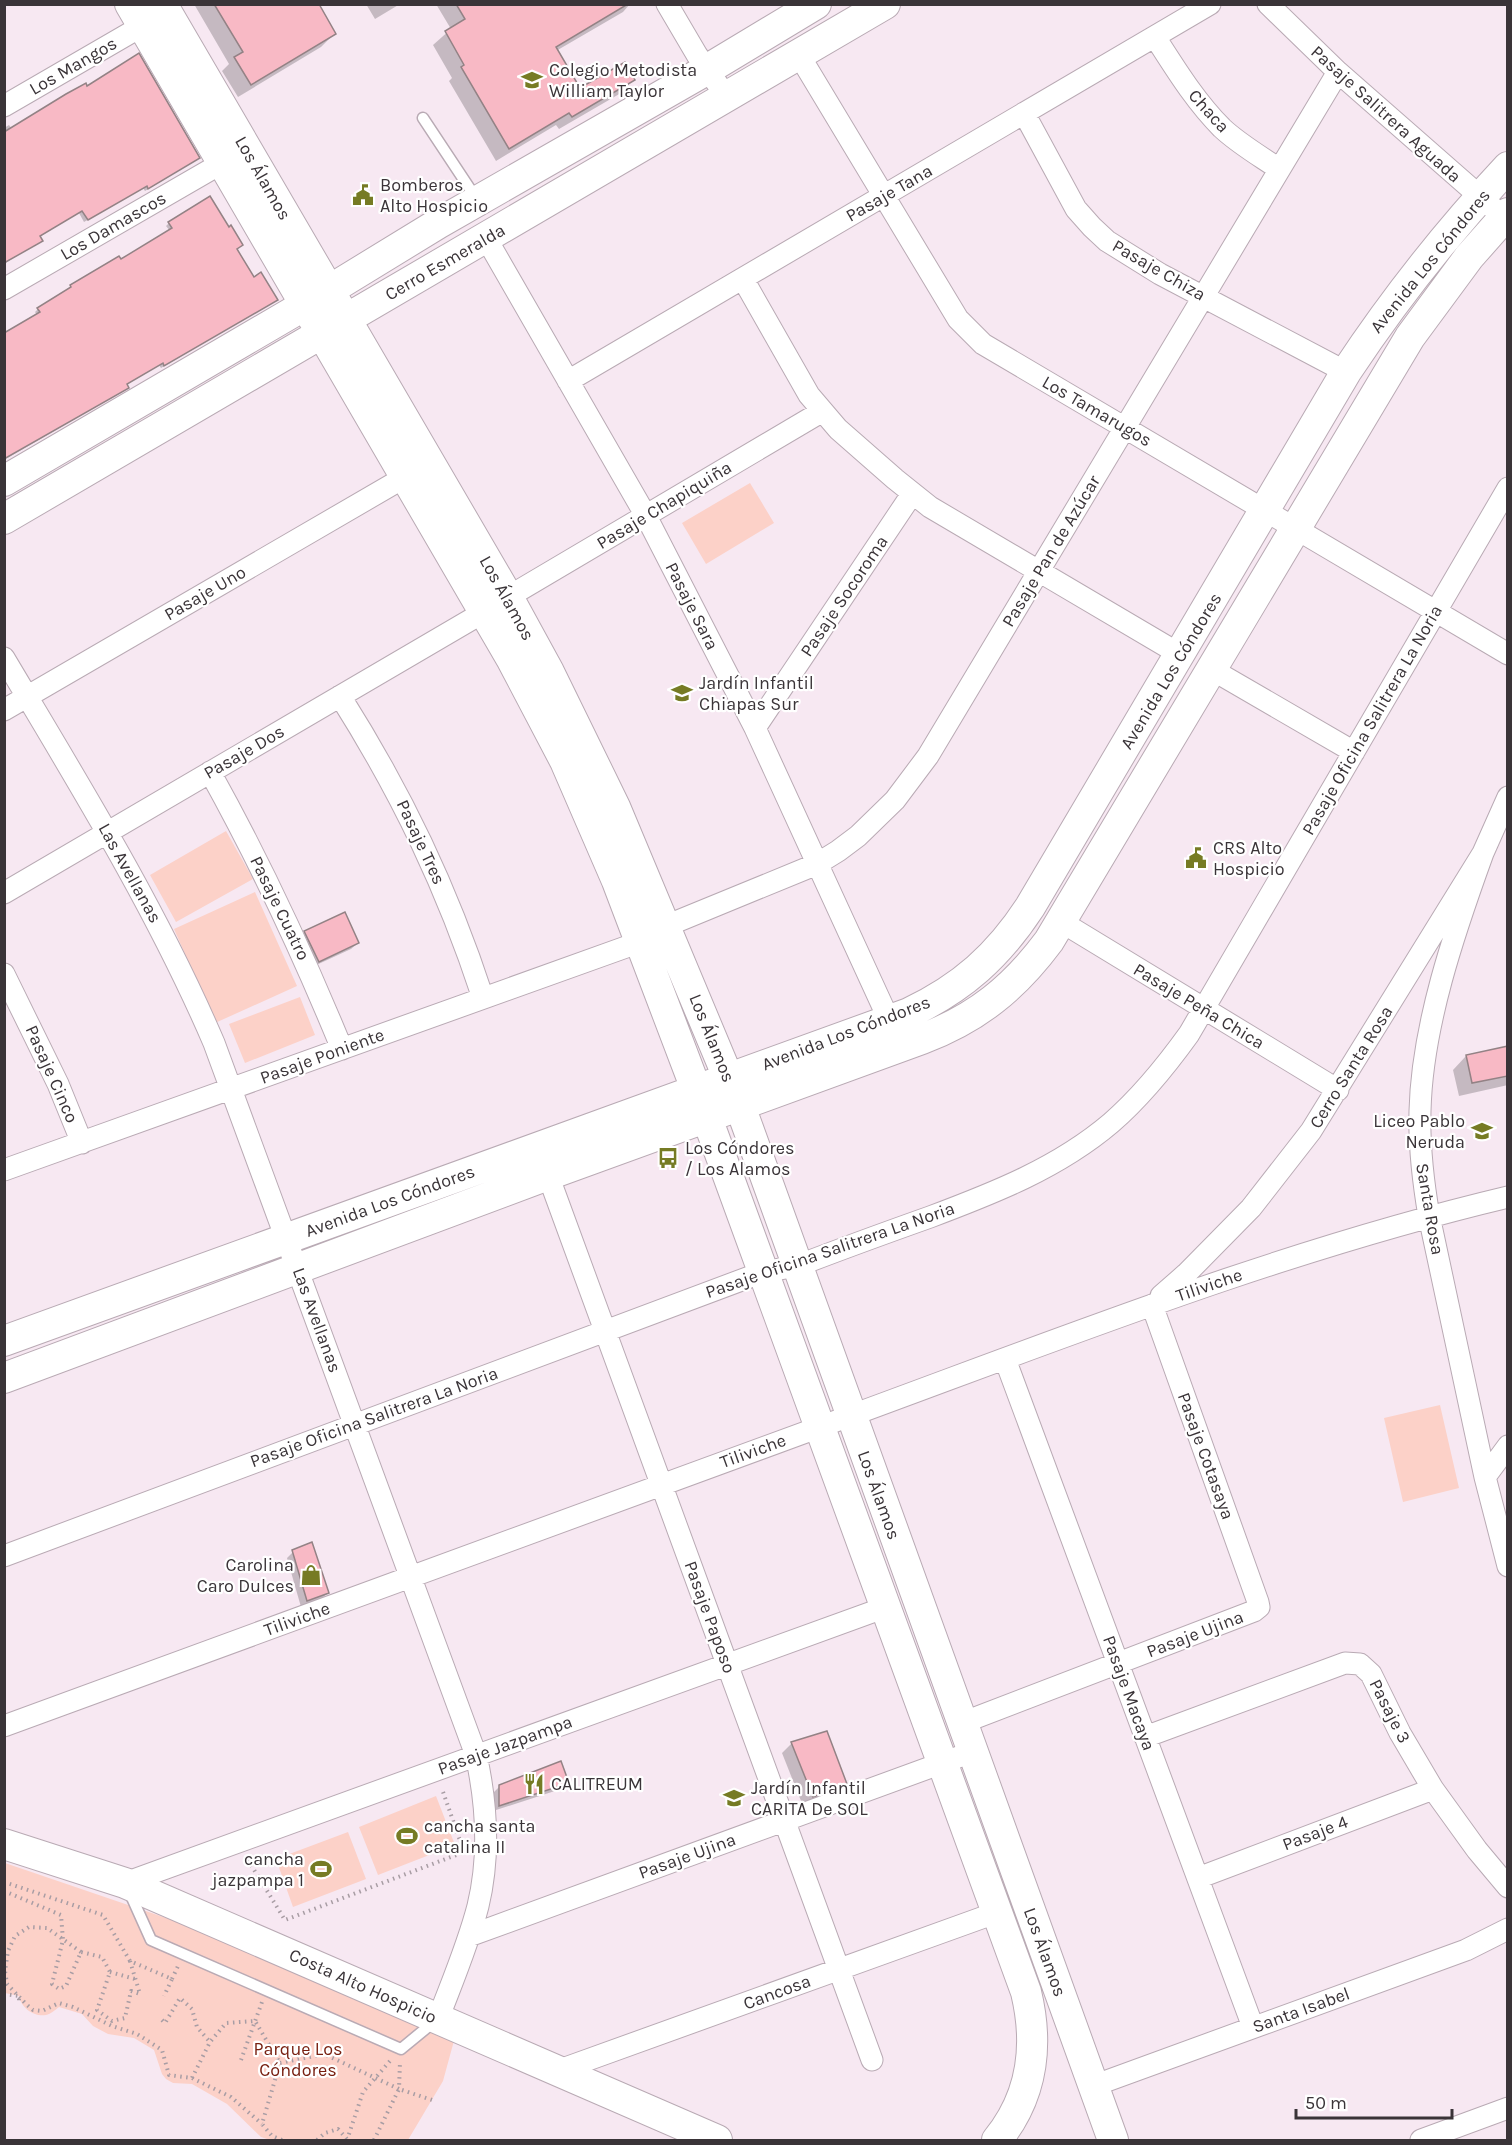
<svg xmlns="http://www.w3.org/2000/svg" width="1512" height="2145" font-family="Karla,sans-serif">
<rect width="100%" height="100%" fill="#f7e8f2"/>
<path fill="#fcd1c8" d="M750,483L774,523L706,564L682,523Z
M226,831L253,879L176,922L150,875Z
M255,892L297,986L215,1023L174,929Z
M300,997L315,1035L245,1063L229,1024Z
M1440,1405L1459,1488L1403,1502L1384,1418Z
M436,1796L455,1845L378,1875L359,1827Z
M348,1832L366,1879L293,1907L276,1859Z
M5,1863L178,1922L455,2037L443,2081L408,2140H270L261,2137L227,2104L192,2084L173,2083L166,2079L162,2074L154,2050L134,2038L108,2034L93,2026L82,2014L59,2007C55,2010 51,2014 46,2015C34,2017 21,2008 19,1996L5,1993Z"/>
<path fill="#0003" d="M194,4H317L334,34L321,47L238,97L222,71L229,64Z
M366,4H400L375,19Z
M436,4H630L623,12L556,51L579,90L633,80L621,93L559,129L556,125L496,161L449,81L452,78L433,45L451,29Z
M9,125L12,129L198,158L145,191L143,188L84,222L79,213L39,237L38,243L7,262L4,266V128Z
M169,223L235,249L253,279L276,300L161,368L159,365L126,385L125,390L4,460V335L38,316L35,312L38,309L69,290L71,286L121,261L170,231L166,226Z
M305,932L358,943L351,949L312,967L299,938Z
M1508,1048V1085L1459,1096L1453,1070L1466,1056Z
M293,1552L328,1593L321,1599L301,1607L287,1558Z
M792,1743L845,1784L835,1794L803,1806L782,1753Z
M567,1782L561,1789L493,1811V1793L500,1786Z"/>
<path fill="#f8b9c5" stroke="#938285" stroke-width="1.5" d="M214,4H319L336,34L251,85L234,57L243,52Z
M456,4H628L556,47L580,88L625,62L635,80L572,117L569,113L509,149L461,67L464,65L445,31L465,19Z
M139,53L200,158L148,189L147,186L88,220L82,211L40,236L43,241L4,263V132L66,94L86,83L87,86Z
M210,196L229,227L231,225L243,245L237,249L254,277L261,272L278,300L164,366L163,363L127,384L129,388L4,459V333L40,312L37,308L71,287L70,285L119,256L121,259L172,228L168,222Z
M345,912L359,943L319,962L304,931Z
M1508,1046V1076L1472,1083L1466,1055Z
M312,1542L329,1593L307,1601L292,1550Z
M827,1731L847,1784L813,1797L791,1742Z
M561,1761L569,1783L499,1806V1785Z"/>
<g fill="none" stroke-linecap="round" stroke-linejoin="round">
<defs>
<path id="lane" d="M423,118L476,198
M129,1891L151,1940L401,2049L435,2021"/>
<path id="street" d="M667,4L697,55L726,96
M1268,4L1338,72L1508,221
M1155,37C1175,68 1195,101 1222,128C1239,144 1260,156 1279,169
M799,55L958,319L983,344L1508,654
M4,106L142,26
M1024,113L1076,209L1092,227L1107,241L1160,274L1346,372
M486,238L646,516L755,728L889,1020
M743,279L809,395L838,429L895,479L930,507L1181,655
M4,289L222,163
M568,381L1210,4
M508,597L821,412
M4,658C79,784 156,908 214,1043L476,1755C487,1805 490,1856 478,1906C468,1945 452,1982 438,2019
M1211,669L1354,752
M340,696C402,794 447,888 483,998
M4,710L405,477
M755,728L912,494
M210,772C260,862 303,954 342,1049
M1483,853C1454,933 1422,1026 1420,1111C1419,1146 1423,1181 1429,1216L1485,1477L1508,1566
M4,893L484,612
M1060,921L1338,1090
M666,926L817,864L838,851L858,836L895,800L928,756L1338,72
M4,974L58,1084L82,1143
M4,1170L640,942
M548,1175L872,2060
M1161,1296L1186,1274L1251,1208L1311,1131L1483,853L1508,797
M1005,1359L1253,2027
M1485,1477L1508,1446
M4,1556L763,1272L797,1266C841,1249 885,1233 930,1217C994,1193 1058,1168 1111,1123C1141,1097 1166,1066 1189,1034L1508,488
M962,1723L1254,1611L1259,1607L1258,1602L1152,1305
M4,1726C285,1623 566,1520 847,1417C1065,1337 1281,1251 1508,1197
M1145,1737L1345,1663L1360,1664L1371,1674L1400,1733L1433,1789L1477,1850L1508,1887
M1198,1878L1433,1789
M125,1883L886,1607
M469,1936L972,1752
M557,2071L998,1912
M1093,2086L1466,1950L1508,1929
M1421,2140L1508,2108"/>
<path id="secondary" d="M130,4L512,660L565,761L617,881L707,1118L1026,1992C1039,2046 1032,2097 997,2140
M162,4L508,597L549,672L615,807L740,1106L1113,2140
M4,481L305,305L439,223L708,69L816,4
M4,519L885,4
M4,1341L909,1013C962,988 998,956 1030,907L1346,372C1395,298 1448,231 1508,167
M4,1378L548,1175L922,1039C977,1018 1014,988 1049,941L1410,337L1469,257L1508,213
M4,1844L125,1883L717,2140"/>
</defs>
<use href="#lane" stroke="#b9aab4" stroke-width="13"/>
<use href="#street" stroke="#b9aab4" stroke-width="23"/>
<use href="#secondary" stroke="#b9aab4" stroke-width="32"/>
<path stroke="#a89da4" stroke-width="4" stroke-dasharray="1.5 4.5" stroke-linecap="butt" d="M248,1860L285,1920L464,1852L442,1789
M4,1882L103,1915L130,1961L172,1979L164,1996
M4,1891L61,1915L63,1940L52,1984L59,1989L66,1986L81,1952L102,1957L110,1972L97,2010L112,2021L125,2018L131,1991L140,1994
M81,1952L47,1928L29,1927L15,1936L8,1951L5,1971L7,1984L26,2004L33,2010L42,2011L59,2003L73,2007L112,2026L137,2034L162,2050L169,2075L192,2078L231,2097L262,2124
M130,1961L140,1994
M110,1972L135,1979
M172,1979L178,1966
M4,1994L19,1996V2001
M162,2020L165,2023L180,1998L192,2009L197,2027L210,2042L226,2023L255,2021L280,2063
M241,2060L262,2002
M192,2078L210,2042
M282,2140L272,2136L262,2124L280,2063L324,2054L399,2089L400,2062
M317,2140L325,2133L338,2129L347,2139
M347,2140L363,2092L390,2061
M374,2140L399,2089L432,2100"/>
<use href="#lane" stroke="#fff" stroke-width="10"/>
<use href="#street" stroke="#fff" stroke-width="21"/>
<use href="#secondary" stroke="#fff" stroke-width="30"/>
</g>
<defs>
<symbol id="school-bare" viewBox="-9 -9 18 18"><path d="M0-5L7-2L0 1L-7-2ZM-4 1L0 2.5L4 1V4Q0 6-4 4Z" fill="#767b24" stroke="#fff" stroke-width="2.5" paint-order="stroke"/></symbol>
<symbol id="civic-bare" viewBox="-9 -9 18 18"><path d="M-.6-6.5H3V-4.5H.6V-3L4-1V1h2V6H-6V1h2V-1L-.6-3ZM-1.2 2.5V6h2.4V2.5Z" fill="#767b24" stroke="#fff" stroke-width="2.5" paint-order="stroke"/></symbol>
<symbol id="bus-bare" viewBox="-9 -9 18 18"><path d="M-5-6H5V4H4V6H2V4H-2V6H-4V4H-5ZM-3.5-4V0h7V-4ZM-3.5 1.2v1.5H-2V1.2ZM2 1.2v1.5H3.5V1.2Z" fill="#767b24" stroke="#fff" stroke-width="2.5" paint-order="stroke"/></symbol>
<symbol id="shop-bare" viewBox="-9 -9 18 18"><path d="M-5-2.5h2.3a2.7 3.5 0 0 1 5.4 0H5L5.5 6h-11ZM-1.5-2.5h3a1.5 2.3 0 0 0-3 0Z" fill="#767b24" stroke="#fff" stroke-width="2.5" paint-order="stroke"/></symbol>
<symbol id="restaurant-bare" viewBox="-9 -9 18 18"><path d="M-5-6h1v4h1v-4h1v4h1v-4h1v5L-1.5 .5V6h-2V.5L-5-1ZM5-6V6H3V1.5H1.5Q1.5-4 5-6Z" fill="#767b24" stroke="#fff" stroke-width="2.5" paint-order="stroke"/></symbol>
<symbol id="stadium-bare" viewBox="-9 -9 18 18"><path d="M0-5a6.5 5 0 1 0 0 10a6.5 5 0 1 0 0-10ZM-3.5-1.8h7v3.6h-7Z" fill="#767b24" stroke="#fff" stroke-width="2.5" paint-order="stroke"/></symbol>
</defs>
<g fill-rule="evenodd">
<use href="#school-bare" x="517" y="65" width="30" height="30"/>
<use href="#civic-bare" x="348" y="180" width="30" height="30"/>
<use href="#school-bare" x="667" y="678" width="30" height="30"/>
<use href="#civic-bare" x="1181" y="843" width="30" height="30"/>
<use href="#school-bare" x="1467" y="1116" width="30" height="30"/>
<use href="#bus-bare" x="653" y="1143" width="30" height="30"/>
<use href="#shop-bare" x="296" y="1560" width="30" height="30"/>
<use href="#restaurant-bare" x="519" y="1769" width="30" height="30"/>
<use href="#school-bare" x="719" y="1783" width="30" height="30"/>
<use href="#stadium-bare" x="392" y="1821" width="30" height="30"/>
<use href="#stadium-bare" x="306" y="1854" width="30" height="30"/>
</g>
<g text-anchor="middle" stroke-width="4.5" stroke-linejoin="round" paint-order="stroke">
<g font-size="18" fill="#3a3438" stroke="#fff">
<text transform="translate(73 66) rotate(-30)" y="6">Los Mangos</text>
<text transform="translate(1209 111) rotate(48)" y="6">Chaca</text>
<text transform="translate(1386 114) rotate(42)" y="6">Pasaje Salitrera Aguada</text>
<text transform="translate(263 178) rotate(60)" y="6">Los Álamos</text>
<text transform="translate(889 193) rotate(-30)" y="6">Pasaje Tana</text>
<text transform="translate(113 226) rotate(-30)" y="6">Los Damascos</text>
<text transform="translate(1430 261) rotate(-51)" y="6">Avenida Los Cóndores</text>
<text transform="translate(445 262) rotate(-30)" y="6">Cerro Esmeralda</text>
<text transform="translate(1159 270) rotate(30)" y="6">Pasaje Chiza</text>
<text transform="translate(1097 411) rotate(30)" y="6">Los Tamarugos</text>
<text transform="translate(664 505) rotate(-31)" y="6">Pasaje Chapiquiña</text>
<text transform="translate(1051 551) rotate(-59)" y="6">Pasaje Pan de Azúcar</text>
<text transform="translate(205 593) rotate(-30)" y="6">Pasaje Uno</text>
<text transform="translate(844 596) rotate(-56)" y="6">Pasaje Socoroma</text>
<text transform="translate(507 598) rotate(61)" y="6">Los Álamos</text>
<text transform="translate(692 606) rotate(63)" y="6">Pasaje Sara</text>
<text transform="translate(1171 671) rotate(-59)" y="6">Avenida Los Cóndores</text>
<text transform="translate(1372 720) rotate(-60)" y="6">Pasaje Oficina Salitrera La Noria</text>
<text transform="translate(244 752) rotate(-30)" y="6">Pasaje Dos</text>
<text transform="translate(421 842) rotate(65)" y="6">Pasaje Tres</text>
<text transform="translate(130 873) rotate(61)" y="6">Las Avellanas</text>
<text transform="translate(280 908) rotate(64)" y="6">Pasaje Cuatro</text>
<text transform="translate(1199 1006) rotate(31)" y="6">Pasaje Peña Chica</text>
<text transform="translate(846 1033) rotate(-21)" y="6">Avenida Los Cóndores</text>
<text transform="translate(712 1038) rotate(68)" y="6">Los Álamos</text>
<text transform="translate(322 1056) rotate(-20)" y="6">Pasaje Poniente</text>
<text transform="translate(1351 1067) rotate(-58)" y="6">Cerro Santa Rosa</text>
<text transform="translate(52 1074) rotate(66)" y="6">Pasaje Cinco</text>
<text transform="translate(390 1201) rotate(-20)" y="6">Avenida Los Cóndores</text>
<text transform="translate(1430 1209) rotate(80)" y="6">Santa Rosa</text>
<text transform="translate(830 1250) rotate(-19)" y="6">Pasaje Oficina Salitrera La Noria</text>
<text transform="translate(1209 1285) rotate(-19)" y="6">Tiliviche</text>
<text transform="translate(317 1320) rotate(70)" y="6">Las Avellanas</text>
<text transform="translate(374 1417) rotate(-20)" y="6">Pasaje Oficina Salitrera La Noria</text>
<text transform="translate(753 1451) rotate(-20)" y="6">Tiliviche</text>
<text transform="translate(1206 1456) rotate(70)" y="6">Pasaje Cotasaya</text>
<text transform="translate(879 1495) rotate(70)" y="6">Los Álamos</text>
<text transform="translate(710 1617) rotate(70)" y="6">Pasaje Paposo</text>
<text transform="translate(297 1619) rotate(-20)" y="6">Tiliviche</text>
<text transform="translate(1195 1634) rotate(-21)" y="6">Pasaje Ujina</text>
<text transform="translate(1129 1693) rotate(70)" y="6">Pasaje Macaya</text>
<text transform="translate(1390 1711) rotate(63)" y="6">Pasaje 3</text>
<text transform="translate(505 1745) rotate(-20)" y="6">Pasaje Jazpampa</text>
<text transform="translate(1315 1833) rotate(-21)" y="6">Pasaje 4</text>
<text transform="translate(687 1856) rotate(-20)" y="6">Pasaje Ujina</text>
<text transform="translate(1045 1952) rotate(70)" y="6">Los Álamos</text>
<text transform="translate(363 1986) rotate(24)" y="6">Costa Alto Hospicio</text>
<text transform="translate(777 1992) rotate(-20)" y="6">Cancosa</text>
<text transform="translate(1301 2010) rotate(-20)" y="6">Santa Isabel</text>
</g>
<g font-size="18" fill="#3a3438" stroke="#fff" text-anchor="start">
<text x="549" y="76">Colegio Metodista<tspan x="549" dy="21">William Taylor</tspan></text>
<text x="380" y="191">Bomberos<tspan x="380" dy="21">Alto Hospicio</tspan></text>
<text x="699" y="689">Jardín Infantil<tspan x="699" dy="21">Chiapas Sur</tspan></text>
<text x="1213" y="854">CRS Alto<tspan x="1213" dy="21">Hospicio</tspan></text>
<text x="1465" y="1127" text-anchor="end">Liceo Pablo<tspan x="1465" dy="21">Neruda</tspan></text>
<text x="685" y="1154">Los Cóndores<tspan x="685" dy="21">/ Los Alamos</tspan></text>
<text x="294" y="1571" text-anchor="end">Carolina<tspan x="294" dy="21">Caro Dulces</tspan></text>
<text x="551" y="1790">CALITREUM</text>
<text x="751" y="1794">Jardín Infantil<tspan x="751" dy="21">CARITA De SOL</tspan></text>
<text x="424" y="1832">cancha santa<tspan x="424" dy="21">catalina II</tspan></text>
<text x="304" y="1865" text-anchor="end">cancha<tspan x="304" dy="21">jazpampa 1</tspan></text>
</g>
<g font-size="18" fill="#782011" stroke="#fff">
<text x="298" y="2055">Parque Los<tspan x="298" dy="21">Cóndores</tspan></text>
</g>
</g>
<rect width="1512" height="2145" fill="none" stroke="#3a3438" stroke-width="12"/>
<path d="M1296 2109v9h156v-9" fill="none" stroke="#3a3438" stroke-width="3"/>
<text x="1305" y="2109" font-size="18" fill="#3a3438" stroke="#ffffff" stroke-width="4.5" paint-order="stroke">50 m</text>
</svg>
